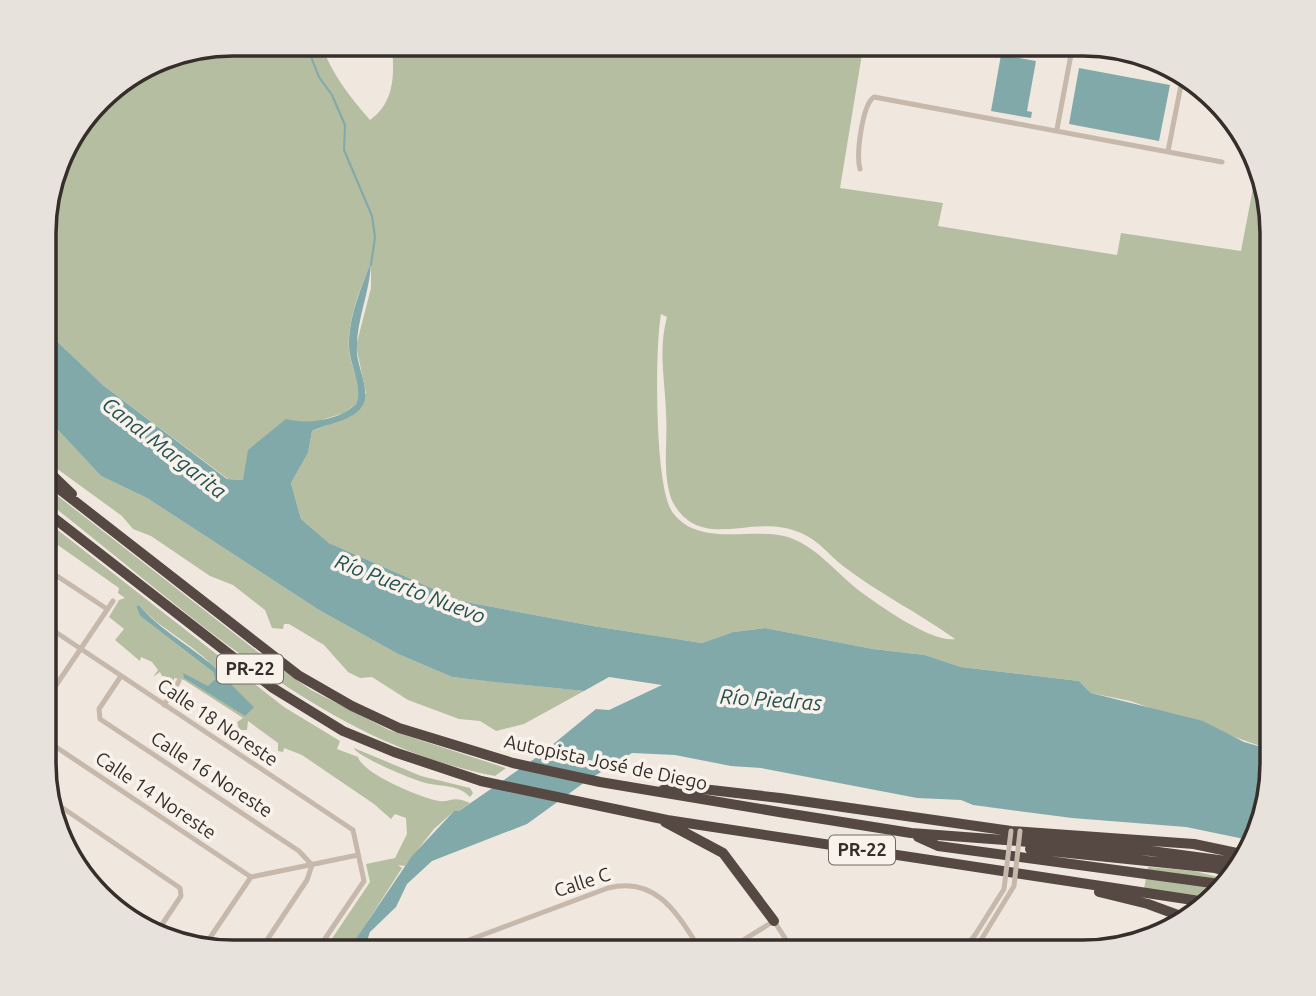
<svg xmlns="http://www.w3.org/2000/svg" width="1316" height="996" font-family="Ubuntu,sans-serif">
<rect width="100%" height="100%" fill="#f0e8df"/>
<path fill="#b5bea0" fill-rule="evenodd" d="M233,44H321C332,74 349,96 370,120C396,102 394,72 392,44H869L862,54L840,188L943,203L938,226L1117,255L1121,233L1241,251L1257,167L1272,232V750L1130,701L1091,693L1079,681L961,667L925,655L873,649L765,628L733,632L702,643L593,626L461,601L329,543L301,519L291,483L308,453L312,431L351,416L366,393L356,346L371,288V265C359,288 347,324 349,350C350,366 364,388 356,404L344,413L306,425L243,480L228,479L104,386L45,330V208L69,139L108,90L172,54ZM661,314L667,317C658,351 665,379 666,413C668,440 662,471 671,498C675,509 685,520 696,525C727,538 762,516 801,533C818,540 829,555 843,566C878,593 919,613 955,639C932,643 880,606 861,592C837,574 814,543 784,536C749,528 699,547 673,513C654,489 655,347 661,314Z
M45,416L101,476L147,498L319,610L398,654L452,677L584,691L524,724L496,731L480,721L459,719L408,700L372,677L360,678L348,672L324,645L289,624H284L283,629L272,628L265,610L233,585L210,576L151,536L133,529L122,516L45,460Z
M45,486L263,656L311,690L389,730L506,768L495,776C320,743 182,606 45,500Z
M45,520L284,707L340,741L337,749L358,757C363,774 421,798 439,801C450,803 452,795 470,803L459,811H454L434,829L405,866L398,865L402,868L348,952H323L370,882L366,864L395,858L407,834L406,818L395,814L391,819L374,804L302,755L284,748L283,752L278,751V743L248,721L247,730H239L237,722L243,718L184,680L174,678V683L169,681L167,685L162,681L166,676H162L160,672L153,677L158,670L152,662L141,657L140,661L115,640L124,629L109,617L119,600L125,598L118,593L119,588L45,536ZM139,605C163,633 200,646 221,676C225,683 224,695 225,703L185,678L208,687L215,679L213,672L140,616L136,606Z
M354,748L421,776L470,788L473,793L470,797C458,784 442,787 426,783C413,780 356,756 354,748Z
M1148,867L1194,871L1230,880L1211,899L1144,889Z"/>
<path fill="#81a9aa" d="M1001,55L1036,61L1027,111L1032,112L1031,118L991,111Z
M1079,68L1170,85L1159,141L1069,124Z
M371,263C370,293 355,323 357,353C358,369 373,396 360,409C350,421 326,424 312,431L308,453L291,483L301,519L329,543L461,601L593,626L702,643L733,632L765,628L873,649L925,655L961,667L1079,681L1091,693L1203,721L1244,742L1272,750V776L1254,841L1186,827L1072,818L973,805L961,800L917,798L761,768L731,766L675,755L632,753L585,782L527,824L432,861L407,884L396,907L370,932L363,952H347L412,856L454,811H459L540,755L596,709L609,710L662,685L609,677L584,691L495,682L452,677L398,654L319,610L147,498L101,476L45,416V330L104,386L227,479L243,480L248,450L286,419C308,425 340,420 356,404C364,387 348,362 349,344C349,317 361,287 371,263Z
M139,605C160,630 186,643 211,664C225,677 239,693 254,707L245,716L184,678L183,673L208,686L215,679L213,672L140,616L136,606Z"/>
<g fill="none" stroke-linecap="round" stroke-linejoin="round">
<path stroke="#81a9aa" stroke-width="2" d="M306,44L319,77L332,95L345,125L344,150L372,216L375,237L371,265"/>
<path stroke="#c7b8ac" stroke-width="5" d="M1144,55L1160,68L1183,77
M1057,129L1073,44
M1168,151L1183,75
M860,169C856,155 862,105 874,97L1222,162
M45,568L107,609
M45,625L353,830L364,881L316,952
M121,676L99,709L100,719L299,851L312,865L307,880L259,952
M44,703L113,601
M164,705L179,681
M44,739L251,877
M51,800L180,888L181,896L159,929
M96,889L178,942
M203,948L251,877L358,855
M450,952L461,943L608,888C658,875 679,917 702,952
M724,952L774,921L794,952
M961,952L975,935
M973,952L981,940"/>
<path stroke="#564842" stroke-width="10" d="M45,468L72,494
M45,478L298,675L352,706L399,728L513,763L600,782L779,812L911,833L1151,851L1241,863
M45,511L273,688L343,731L394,752L481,781L667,820L1206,902
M663,790L685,787L780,798L1011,831L1194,844L1246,855
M665,822L723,853L774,921
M918,837L938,846L1227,885
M1030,849L1215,868L1234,874
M1099,892L1148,904L1186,918"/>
<path stroke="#c7b8ac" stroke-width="5" d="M975,935L1004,889L1011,831
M981,940L1014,886L1020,831"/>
</g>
<g text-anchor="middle" stroke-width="7" stroke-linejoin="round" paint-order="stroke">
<g fill="#f8f2eb" stroke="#706964" stroke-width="2">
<rect x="217" y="654.5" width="66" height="29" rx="5"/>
<rect x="829" y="835.5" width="66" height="29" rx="5"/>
</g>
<g font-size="18" font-weight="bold" fill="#362e2a">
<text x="250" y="675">PR-22</text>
<text x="862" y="856">PR-22</text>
</g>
<g font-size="19" fill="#362e2a" stroke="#f8f2eb">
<text transform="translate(218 722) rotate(34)" y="7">Calle 18 Noreste</text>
<text transform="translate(606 762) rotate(12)" y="7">Autopista José de Diego</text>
<text transform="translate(212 774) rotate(33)" y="7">Calle 16 Noreste</text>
<text transform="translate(156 795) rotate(34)" y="7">Calle 14 Noreste</text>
<text transform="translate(582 882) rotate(-18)" y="7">Calle C</text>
</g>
<g font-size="21" font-style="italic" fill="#245153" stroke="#f8f2eb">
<text transform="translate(164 448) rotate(38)" y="7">Canal Margarita</text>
<text transform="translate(410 589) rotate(21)" y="7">Río Puerto Nuevo</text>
<text transform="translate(771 700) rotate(4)" y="7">Río Piedras</text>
</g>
</g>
<path d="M0 0H1316V996H0ZM233 56H1083A177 177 0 0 1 1260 233V763A177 177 0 0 1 1083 940H233A177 177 0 0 1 56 763V233A177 177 0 0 1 233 56Z" fill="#e8e2dc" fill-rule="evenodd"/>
<path fill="none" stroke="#362e2a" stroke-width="3.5" d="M233 56H1083A177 177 0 0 1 1260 233V763A177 177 0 0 1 1083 940H233A177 177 0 0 1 56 763V233A177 177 0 0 1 233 56Z"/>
</svg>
